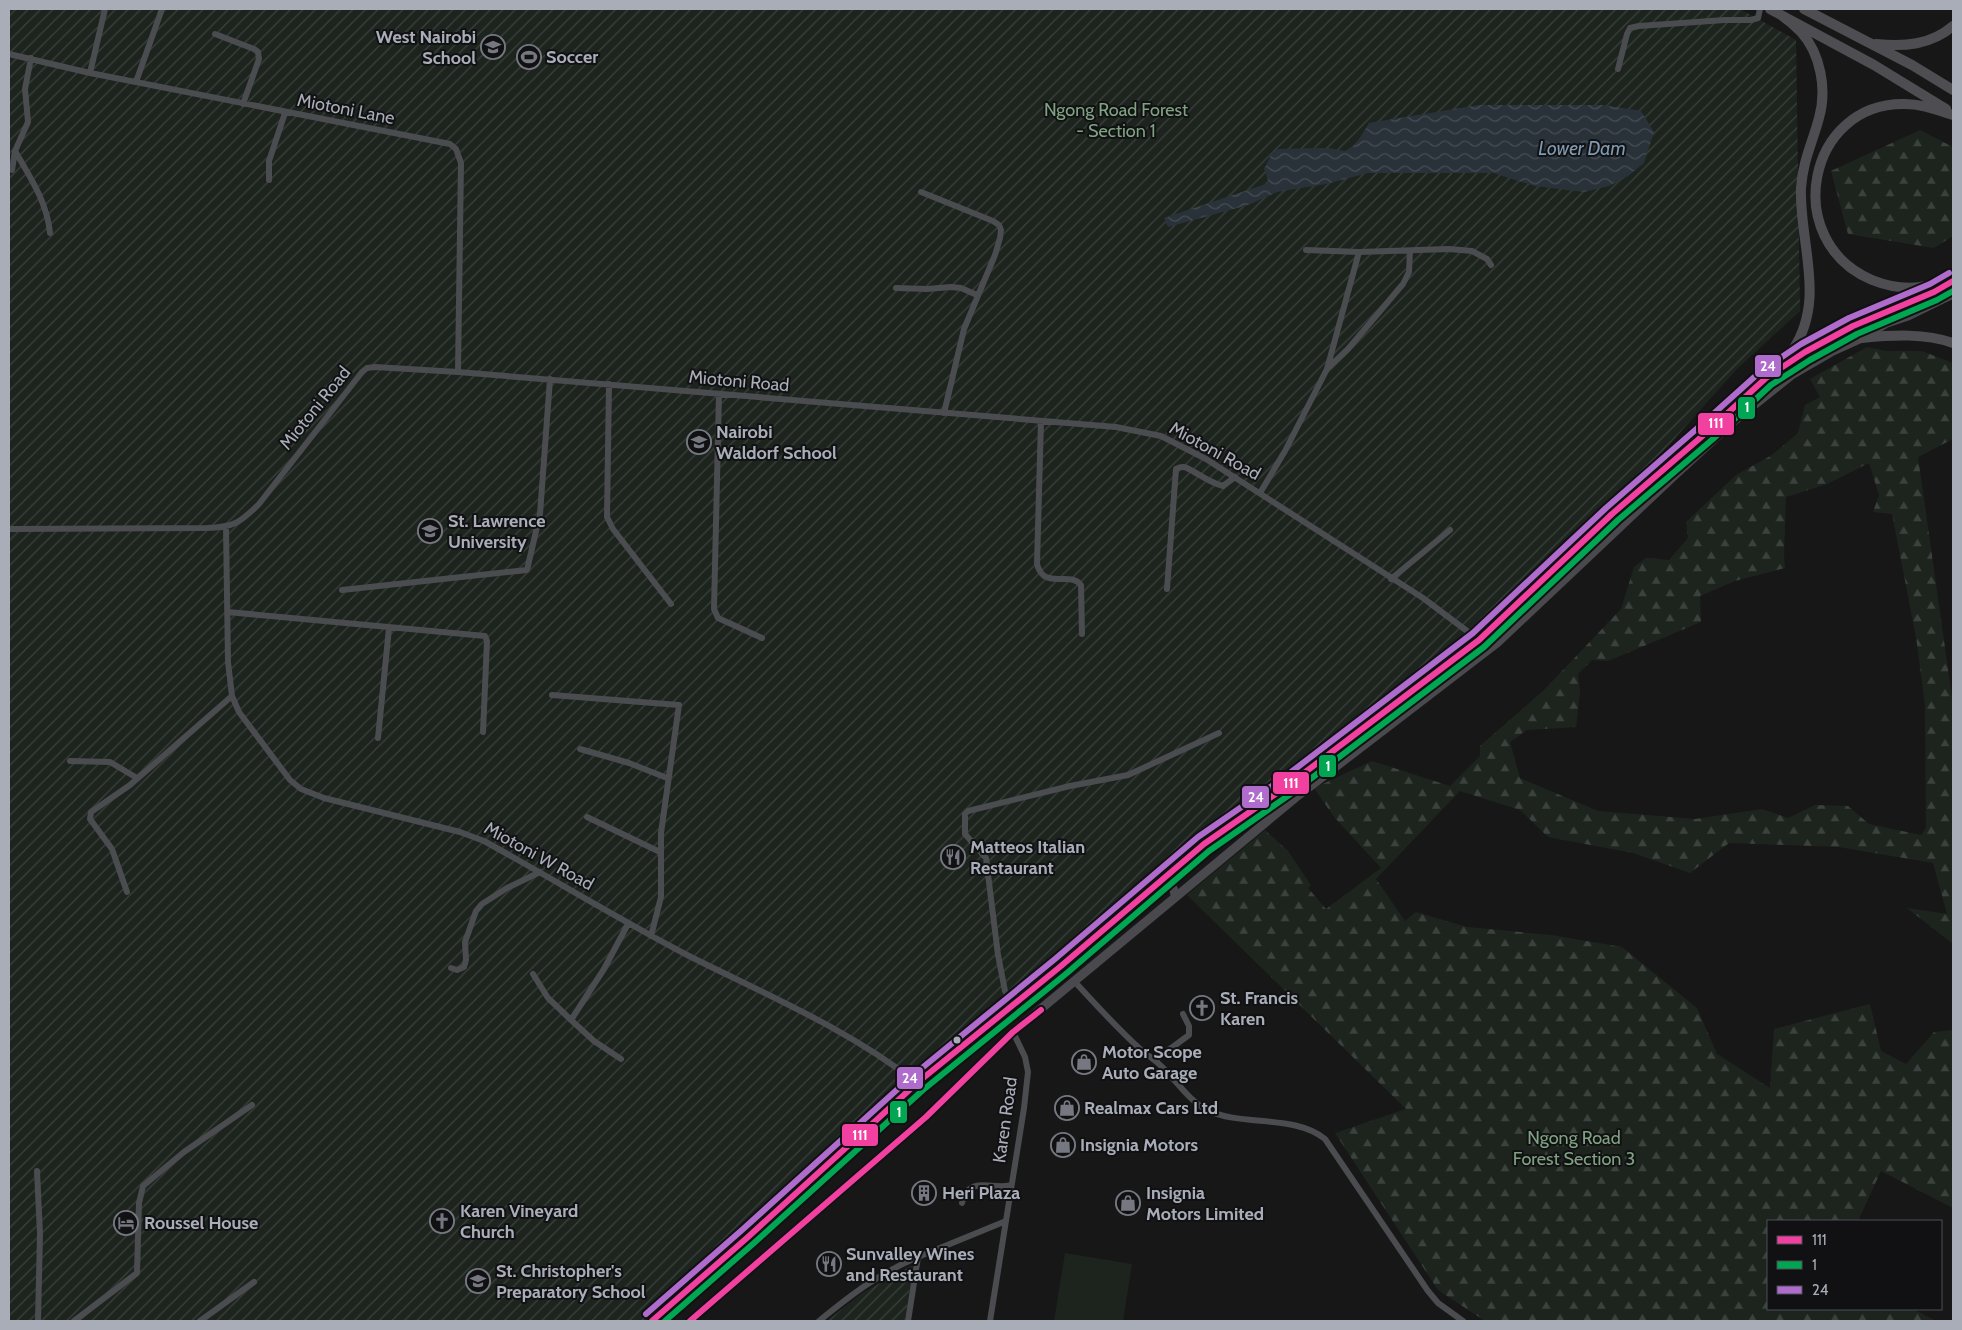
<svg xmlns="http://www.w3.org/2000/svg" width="1962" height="1330" font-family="Cabin,sans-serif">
<defs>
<pattern id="forest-firs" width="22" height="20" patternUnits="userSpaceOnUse" patternTransform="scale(1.25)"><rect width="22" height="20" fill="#1d241e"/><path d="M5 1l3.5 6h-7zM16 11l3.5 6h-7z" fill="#3b413d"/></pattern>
<pattern id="garden-furrows" width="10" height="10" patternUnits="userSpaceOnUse" patternTransform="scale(1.25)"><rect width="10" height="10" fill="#1d241e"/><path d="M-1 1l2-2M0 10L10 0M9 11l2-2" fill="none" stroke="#3b413d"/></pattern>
<pattern id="water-waves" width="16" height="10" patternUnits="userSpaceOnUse" patternTransform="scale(1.25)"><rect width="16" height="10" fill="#2a3239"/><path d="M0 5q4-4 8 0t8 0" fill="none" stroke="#464d54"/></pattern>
</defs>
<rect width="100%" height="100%" fill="#171717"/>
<path fill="#1d241e" d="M1065,1253L1132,1264L1123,1321H1054Z"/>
<path fill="url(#forest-firs)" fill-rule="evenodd" d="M1920,130L1953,147V236L1934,248L1848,234L1831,171Z
M1867,347L1886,351H1922L1953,363V439L1918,457L1953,704V944L1907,908L1947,914L1933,863L1839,847L1729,843L1690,873L1633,853L1548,837L1520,810L1460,791L1376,879L1405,921L1416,912L1467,927L1551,935L1622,947L1697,1008L1717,1054L1770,1088L1774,1029L1870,1004L1881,1051L1906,1064L1934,1032L1953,1030V1208L1881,1171L1858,1221H1768V1309H1913L1936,1321H1485L1438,1290L1335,1133L1406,1109L1187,895L1265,830L1288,851L1311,885L1308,888L1326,909L1381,868L1334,817L1314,788L1372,761L1450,786L1480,756V746L1544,690L1621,609L1634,567L1646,558L1669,560L1688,538L1686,522L1736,475L1772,455L1798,433L1805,405L1820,397L1810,379ZM1869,463L1879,495L1873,512L1892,514L1916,637L1925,705L1926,828L1921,835L1869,824L1848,806L1815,805L1788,818L1762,809L1695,819L1598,811L1520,778L1510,742L1527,730L1576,727L1580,692L1578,674L1592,660L1608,661L1701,622L1700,596L1735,581L1785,568L1784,555L1786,497L1827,484Z"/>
<path fill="url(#garden-furrows)" d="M9,9H1740L1796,40L1800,311L1737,369L1650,466L1565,539L1495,613L1386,704L1260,795L1170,864L981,1020L889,1097L782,1194L706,1267L643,1321H9Z
M913,1265L905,1321H827L862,1293Z"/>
<path fill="url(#water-waves)" d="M1479,105H1602L1641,111L1654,132L1644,163L1628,176L1609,186L1584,192L1535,186L1493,173H1368L1326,184L1277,192L1248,205L1168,227L1164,218L1269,183L1264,169L1272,153L1278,149L1328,148L1345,151L1356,144L1369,123Z"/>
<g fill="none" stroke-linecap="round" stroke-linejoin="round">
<path stroke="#4b4c50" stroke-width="6" d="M215,34L254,49L258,52L259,59L243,104
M9,54L90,73L450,144L456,149L461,163L458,372
M1618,69L1627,34L1630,28L1639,26L1725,20H1751L1758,18L1760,9
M90,73L105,9
M136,82L162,9
M15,151C30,177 47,202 50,233
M12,170L15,151L28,122L25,89L31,58
M269,180V161L285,113
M921,192L993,221L999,225L1001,230L1000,238L995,255L964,329L944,413
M1359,252L1449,249L1472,251L1487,259L1491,265
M896,288L927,289L951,287L961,288L977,295
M1327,369L1348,349L1403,284L1409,272L1410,251
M609,384L607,517L613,529L671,604
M719,394L714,609L718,618L762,638
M1041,421L1037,564C1044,591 1069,570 1081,585L1082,634
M1260,493L1285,451L1327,369L1359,252L1306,250
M226,527L228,662L232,696L239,712L290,780L301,789L324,798L460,832L484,841C553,879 620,920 689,956C767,995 848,1029 917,1083
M9,529L207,528C234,527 240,523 259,504L362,372L367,368L375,367L458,372L1116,427L1161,436L1206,459L1423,598L1479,640
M1391,579L1450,530
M1167,589L1176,469C1180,467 1183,466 1187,468C1199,474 1210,483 1223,486L1235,477
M342,590L527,570L540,514L550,379
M228,612L485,636L487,641L483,732
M552,695L679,705L661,833V897L651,936
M378,738L389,628
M580,749L629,763L667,778
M70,761L110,762L137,778
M587,817L660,852
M127,892L112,849L90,819L91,812L130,785L232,696
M451,968L457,970L464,967L466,960L465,942L476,911L482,904L507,888L540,872
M533,974L548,998L571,1020
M1075,982C1096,1005 1117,1028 1139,1048C1146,1054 1154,1059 1160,1065C1175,1079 1189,1101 1207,1110C1242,1127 1295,1114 1325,1139L1428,1291L1438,1303L1463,1321
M1012,1005L1005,991L998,955L986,858L965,834V814L968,811L1070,786L1128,775L1219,733
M621,1059L594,1041L571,1020L604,969L628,924
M1155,1060L1189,1035V1026L1183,1014
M37,1171L40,1234L38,1321
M962,1203L965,1193C979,1178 995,1190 1011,1185
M74,1321L137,1273L139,1203L143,1186L184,1152L252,1105
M200,1321L254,1282
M819,1321C852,1294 878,1274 918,1257
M908,1321L918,1257L1006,1221
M990,1321L1024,1108L1028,1072L1025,1057L1013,1032"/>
<path stroke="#4a4a4e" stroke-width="9" d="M1782,367C1808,349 1837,334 1866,320C1895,307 1925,297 1953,281
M1159,882C1169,882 1174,885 1175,896
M652,1321L748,1237L917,1083L1061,966L1204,844L1287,786L1479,640L1612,514L1771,374
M690,1321L926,1117L1013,1032L1295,798L1497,643L1676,474L1734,421L1773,390L1793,374L1831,352L1862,338L1887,323L1908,316L1953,294"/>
<path stroke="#4e4e52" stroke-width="10" d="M1770,9L1874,65L1946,109
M1804,9L1912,65L1953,90
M1876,44C1904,47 1931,45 1953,26
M1953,115C1937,110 1922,104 1905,104C1807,102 1780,241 1872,280C1887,286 1904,289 1920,287C1932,285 1942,281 1953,277
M1862,338C1892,335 1925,333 1953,343
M1766,378C1774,370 1785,361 1792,351C1827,300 1799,243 1801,188C1803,160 1812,144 1819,118C1827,90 1821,54 1801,32C1795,26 1788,20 1781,15"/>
<defs>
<path id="bus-1" d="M652,1321L748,1237L917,1083L1061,966L1204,844L1287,786L1479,640L1612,514L1707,432L1766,378L1805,352L1853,326L1934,292L1953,281
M690,1321L926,1117L1013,1032L1041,1010"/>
<path id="bus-2" d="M665,1321L754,1243L923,1090L1067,973L1209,851L1292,793L1484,647L1618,520L1713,439L1771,385L1810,360L1857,334L1937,300L1953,291"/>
<path id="bus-3" d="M646,1314L742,1230L911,1077L1055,959L1198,837L1282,779L1473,633L1606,508L1701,425L1761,371L1801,344L1849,318L1930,284L1949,273"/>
</defs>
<use href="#bus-1" stroke="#111113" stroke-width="10"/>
<use href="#bus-2" stroke="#111113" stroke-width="10"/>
<use href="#bus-3" stroke="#111113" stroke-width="10"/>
<use href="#bus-1" stroke="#f240a1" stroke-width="6"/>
<use href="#bus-2" stroke="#00a651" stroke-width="6"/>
<use href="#bus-3" stroke="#b06ccc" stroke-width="6"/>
</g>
<defs>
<symbol id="school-ring" viewBox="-11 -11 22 22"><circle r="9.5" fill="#111113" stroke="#757880" stroke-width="1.5"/><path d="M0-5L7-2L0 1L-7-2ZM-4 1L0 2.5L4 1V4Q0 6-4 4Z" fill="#757880"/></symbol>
<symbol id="stadium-ring" viewBox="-11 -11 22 22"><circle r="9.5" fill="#111113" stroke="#757880" stroke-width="1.5"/><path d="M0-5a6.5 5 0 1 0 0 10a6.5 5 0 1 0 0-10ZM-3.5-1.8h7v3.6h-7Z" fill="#757880"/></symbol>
<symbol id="university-ring" viewBox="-11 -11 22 22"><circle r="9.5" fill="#111113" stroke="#757880" stroke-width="1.5"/><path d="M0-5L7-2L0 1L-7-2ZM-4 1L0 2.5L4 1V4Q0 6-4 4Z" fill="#757880"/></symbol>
<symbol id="restaurant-ring" viewBox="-11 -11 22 22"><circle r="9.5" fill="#111113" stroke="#757880" stroke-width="1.5"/><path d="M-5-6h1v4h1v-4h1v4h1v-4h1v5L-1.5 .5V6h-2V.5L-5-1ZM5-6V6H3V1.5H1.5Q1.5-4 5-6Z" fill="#757880"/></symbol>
<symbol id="church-ring" viewBox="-11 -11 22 22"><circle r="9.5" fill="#111113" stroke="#757880" stroke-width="1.5"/><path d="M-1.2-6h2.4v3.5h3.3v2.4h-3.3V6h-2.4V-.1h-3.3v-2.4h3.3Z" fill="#757880"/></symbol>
<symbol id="shop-ring" viewBox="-11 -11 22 22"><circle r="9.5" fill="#111113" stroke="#757880" stroke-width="1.5"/><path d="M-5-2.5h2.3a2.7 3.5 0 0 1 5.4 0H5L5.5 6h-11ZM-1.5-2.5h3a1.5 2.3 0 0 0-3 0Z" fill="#757880"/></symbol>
<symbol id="building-ring" viewBox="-11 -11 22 22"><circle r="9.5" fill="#111113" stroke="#757880" stroke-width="1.5"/><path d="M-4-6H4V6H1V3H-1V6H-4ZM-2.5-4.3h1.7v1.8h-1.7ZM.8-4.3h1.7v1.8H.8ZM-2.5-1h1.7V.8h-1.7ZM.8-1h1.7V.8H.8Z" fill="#757880"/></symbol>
<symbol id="hotel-ring" viewBox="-11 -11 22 22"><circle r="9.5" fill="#111113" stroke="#757880" stroke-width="1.5"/><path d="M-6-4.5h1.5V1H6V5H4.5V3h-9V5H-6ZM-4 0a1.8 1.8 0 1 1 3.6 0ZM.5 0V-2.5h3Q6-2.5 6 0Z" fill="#757880"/></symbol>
</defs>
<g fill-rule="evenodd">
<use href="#school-ring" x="479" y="33" width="28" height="28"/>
<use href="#stadium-ring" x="515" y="43" width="28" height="28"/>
<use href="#school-ring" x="685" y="428" width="28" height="28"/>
<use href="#university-ring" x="416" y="517" width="28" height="28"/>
<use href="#restaurant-ring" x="939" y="843" width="28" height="28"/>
<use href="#church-ring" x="1188" y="994" width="28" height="28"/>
<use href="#shop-ring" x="1070" y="1048" width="28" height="28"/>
<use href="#shop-ring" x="1053" y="1094" width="28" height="28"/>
<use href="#shop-ring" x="1049" y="1131" width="28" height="28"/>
<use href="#building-ring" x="910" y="1179" width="28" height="28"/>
<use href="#shop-ring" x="1114" y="1189" width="28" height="28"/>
<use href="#church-ring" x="428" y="1207" width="28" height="28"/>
<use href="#hotel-ring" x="112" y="1209" width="28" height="28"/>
<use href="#restaurant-ring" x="815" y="1250" width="28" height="28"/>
<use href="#school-ring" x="464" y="1267" width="28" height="28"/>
</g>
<circle fill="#a8adb8" stroke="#111113" stroke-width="2" cx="957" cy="1040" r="4.5"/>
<g text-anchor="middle" stroke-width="4" stroke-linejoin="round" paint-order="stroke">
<g font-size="18" font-weight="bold" fill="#a8adb8" stroke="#111113" text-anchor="start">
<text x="476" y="43" text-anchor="end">West Nairobi<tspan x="476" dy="21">School</tspan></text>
<text x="546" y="63">Soccer</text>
<text x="716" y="438">Nairobi<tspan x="716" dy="21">Waldorf School</tspan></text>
<text x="448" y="527">St. Lawrence<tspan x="448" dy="21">University</tspan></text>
<text x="970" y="853">Matteos Italian<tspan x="970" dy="21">Restaurant</tspan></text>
<text x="1220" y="1004">St. Francis<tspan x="1220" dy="21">Karen</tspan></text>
<text x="1102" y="1058">Motor Scope<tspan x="1102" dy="21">Auto Garage</tspan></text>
<text x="1084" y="1114">Realmax Cars Ltd</text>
<text x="1080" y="1151">Insignia Motors</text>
<text x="942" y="1199">Heri Plaza</text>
<text x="1146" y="1199">Insignia<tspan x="1146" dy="21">Motors Limited</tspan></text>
<text x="460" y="1217">Karen Vineyard<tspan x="460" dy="21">Church</tspan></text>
<text x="144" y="1229">Roussel House</text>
<text x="846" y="1260">Sunvalley Wines<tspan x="846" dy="21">and Restaurant</tspan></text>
<text x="496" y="1277">St. Christopher's<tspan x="496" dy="21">Preparatory School</tspan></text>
</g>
<g font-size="18" fill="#a8adb8" stroke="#111113">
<text transform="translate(346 109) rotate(11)" y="6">Miotoni Lane</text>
<text transform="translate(739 381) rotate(5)" y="6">Miotoni Road</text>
<text transform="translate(315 408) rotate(-51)" y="6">Miotoni Road</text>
<text transform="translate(1215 451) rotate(29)" y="6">Miotoni Road</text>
<text transform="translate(539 856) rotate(29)" y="6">Miotoni W Road</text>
<text transform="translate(1005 1120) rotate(-82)" y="6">Karen Road</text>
</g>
<g font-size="18" fill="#7fa381" stroke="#111113">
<text x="1116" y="116">Ngong Road Forest<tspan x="1116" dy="21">- Section 1</tspan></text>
<text x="1574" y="1144">Ngong Road<tspan x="1574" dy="21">Forest Section 3</tspan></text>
</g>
<g font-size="19" font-style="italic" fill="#7f9bb3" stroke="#111113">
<text x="1582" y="155">Lower Dam</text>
</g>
</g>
<g stroke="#111113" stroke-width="2">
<rect x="1754" y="354" width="28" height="24" rx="5" fill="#b06ccc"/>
<rect x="1737" y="396" width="19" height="24" rx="5" fill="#00a651"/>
<rect x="1697" y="412" width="38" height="24" rx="5" fill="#f240a1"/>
<rect x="1318" y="754" width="19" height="24" rx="5" fill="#00a651"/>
<rect x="1272" y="771" width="38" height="24" rx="5" fill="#f240a1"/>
<rect x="1241" y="785" width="29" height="24" rx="5" fill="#b06ccc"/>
<rect x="896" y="1066" width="28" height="24" rx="5" fill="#b06ccc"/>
<rect x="889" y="1100" width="19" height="24" rx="5" fill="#00a651"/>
<rect x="841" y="1123" width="38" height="24" rx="5" fill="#f240a1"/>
</g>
<g font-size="14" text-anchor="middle" font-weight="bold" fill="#fff">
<text x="1768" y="371">24</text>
<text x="1747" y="412">1</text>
<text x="1716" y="428">111</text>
<text x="1328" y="771">1</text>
<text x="1291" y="788">111</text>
<text x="1256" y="802">24</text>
<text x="910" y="1083">24</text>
<text x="899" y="1117">1</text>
<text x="860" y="1140">111</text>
</g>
<rect width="1962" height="1330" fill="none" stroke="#a8adb8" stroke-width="20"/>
<rect x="1767" y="1220" width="175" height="90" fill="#111113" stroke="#4d4f55"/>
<rect x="1777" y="1236" width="25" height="8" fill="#f240a1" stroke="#4d4f55"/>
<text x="1812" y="1245" font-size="15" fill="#a8adb8">111</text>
<rect x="1777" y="1261" width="25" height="8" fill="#00a651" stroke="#4d4f55"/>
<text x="1812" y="1270" font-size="15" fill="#a8adb8">1</text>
<rect x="1777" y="1286" width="25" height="8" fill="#b06ccc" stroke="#4d4f55"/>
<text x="1812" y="1295" font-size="15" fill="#a8adb8">24</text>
</svg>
